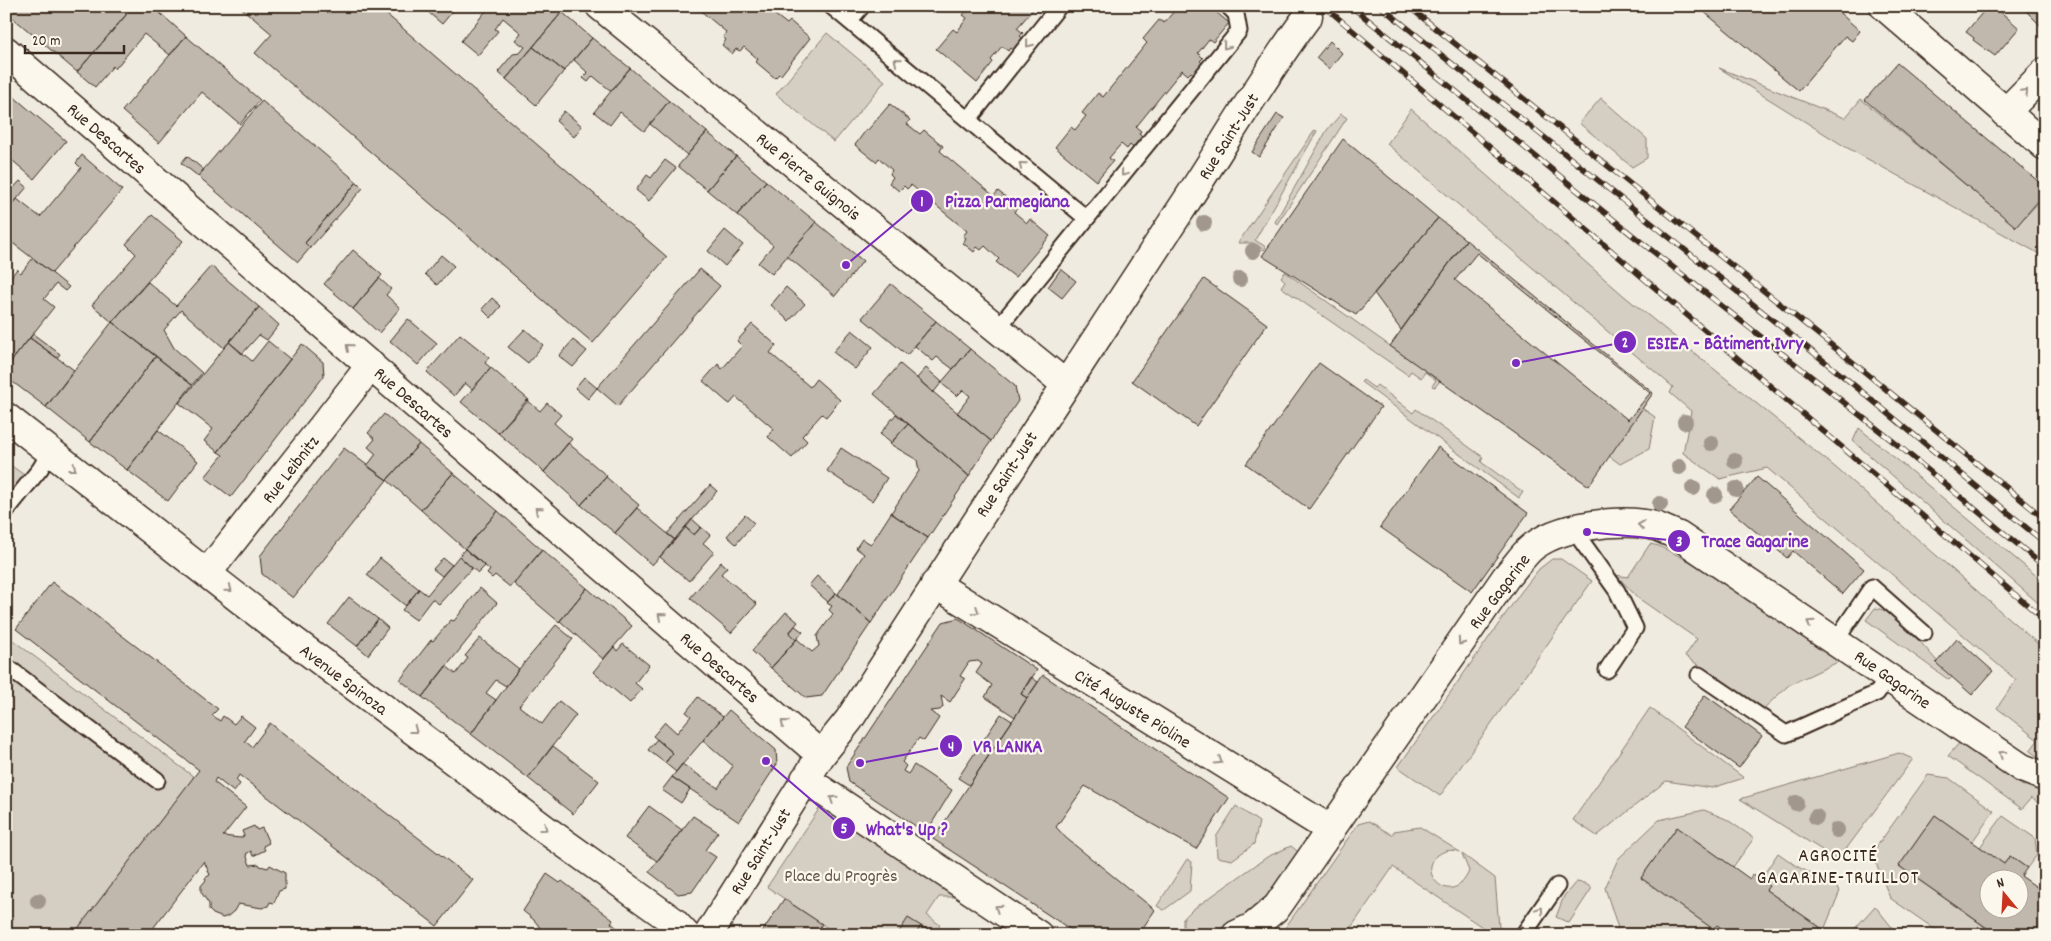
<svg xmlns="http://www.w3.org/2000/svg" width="2051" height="941" font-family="Dekko,sans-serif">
<rect width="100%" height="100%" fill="#f0ebe0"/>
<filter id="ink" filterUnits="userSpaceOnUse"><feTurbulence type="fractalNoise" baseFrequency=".02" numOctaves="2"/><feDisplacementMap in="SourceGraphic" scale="10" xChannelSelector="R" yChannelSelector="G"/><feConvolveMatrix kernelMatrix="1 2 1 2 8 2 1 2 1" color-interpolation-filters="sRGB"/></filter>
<g filter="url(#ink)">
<path fill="#d5cec3" stroke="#887c70" d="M827,33L885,81L834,142L776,94Z
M1719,68L1845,118L1861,99L2016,226L2045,196V257L1844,146Z
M1601,98L1647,139V158L1632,167L1579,123Z
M1411,109L1623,295L1836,468L2045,650V762L2030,751L2038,740L1997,708L2016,680L1767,468L1720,479L1683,453L1691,411L1670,393L1673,387L1387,144Z
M1341,114L1347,118L1277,224L1275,222L1327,130Z
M1315,130L1317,131L1255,240L1266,247L1264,250L1253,243H1238Z
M1285,272L1440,381L1435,387L1432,386L1436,380L1425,372L1421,378L1411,371L1408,375L1281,287L1285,281L1281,277Z
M1363,380L1374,388L1377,385L1413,413L1416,409L1483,457L1481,462L1523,492L1519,498L1361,382Z
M1642,408L1655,417L1649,449L1620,464L1609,456Z
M1859,428L2045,583V609L1853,441Z
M6,462L27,477L6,498Z
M1650,544L1659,546L1699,566L1840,661L1789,685L1763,709L1685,656L1697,639L1638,598L1616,575L1628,577Z
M1552,559H1561L1592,581L1440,796L1398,767L1521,592L1539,569Z
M1875,608C1900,610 1932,659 1952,677L1949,680L1866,620Z
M6,635L194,777L73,935H6Z
M1650,708L1744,778L1712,788L1666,781L1597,836L1573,820Z
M1960,742L2023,786L2037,782L2045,787V797L2040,804L2031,798L2022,809L1948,756Z
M1899,753L1913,759L1838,860L1740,799Z
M1928,775L1949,778L1994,811L1972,842L1935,815L1899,866L1985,927L1981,933L1976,935H1943L1890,898L1872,853Z
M823,803L962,897H939L927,915L940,925L934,935H838L767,887Z
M1236,806L1259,822L1254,844L1232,860L1217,857L1216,837Z
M1704,810L1726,819L1754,838L1733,867L1677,827L1641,878L1713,928L1717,925L1731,935H1614L1618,928L1605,888L1618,859L1659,820Z
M2003,816L2035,838L2037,855L2027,868L2010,856L2004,864L1980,847Z
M1369,821L1392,835L1394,831L1420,827L1460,852C1451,849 1445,850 1438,855C1415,873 1453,910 1469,871L1462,854L1495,878L1499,927L1506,933L1505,935H1494L1393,867L1346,935H1280L1358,824Z
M1291,846L1302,855L1268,901L1249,919L1203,935H1183V919L1192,910L1267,857Z
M1778,853L1798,867L1833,884L1840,891L1824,930L1766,890L1768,886L1760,880Z
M1187,859L1192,862L1190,891L1164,910L1157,906Z
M1576,882L1584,883L1592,888L1569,923L1556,917L1564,896Z
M1875,906L1898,935H1849Z"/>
<path fill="#c0b8ad" stroke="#3b2a1e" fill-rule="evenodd" d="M6,6H126V15L77,72L6,12Z
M126,6H152L186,36L170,55L144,34L115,69L113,66L95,87L77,72L126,15Z
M239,6H377L667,257L593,343L255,53L272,34Z
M421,6H457L442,24Z
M490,6H555L562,12L506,79L498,72L513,54L520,53L525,47L515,40L521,33L503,18L495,29L498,31L478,55L461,41Z
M695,6H774L777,9L774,14L787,24L790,21L810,38L781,75L779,74L775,78L756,62L758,59L744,47L740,51L736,49L732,54L722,45L726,40L723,37L726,32Z
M970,6H1036L1017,28L1023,33L1020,36L1025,40L1015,52L1010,48L1008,51L1002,46L991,60L993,62L977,83L936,49L953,29L957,32L967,18L963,15Z
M1172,6H1209L1229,23L1213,42L1209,39L1198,53L1203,58L1200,61L1205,65L1196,76L1191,72L1188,75L1182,70L1136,127L1141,131L1139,134L1144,139L1135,150L1130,145L1127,149L1121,144L1109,158L1113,161L1096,181L1055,147L1071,127L1075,130L1086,116L1082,113L1098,93L1103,97L1147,43L1143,39L1159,20L1164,23L1175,10Z
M1697,6H1832L1860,31L1852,41L1845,36L1799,91Z
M1988,6H1994L2019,28L1995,56L1973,40L1974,38L1966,32Z
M2021,6H2045V26L2043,28Z
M562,12L592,38L564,71L533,47Z
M186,36L260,100L240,124L202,92L159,143L122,111Z
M592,38L630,68L611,91L593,76L588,82L583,78L588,73L574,60Z
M1330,41L1342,53L1329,69L1316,58Z
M533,47L564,71L536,105L506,79Z
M1897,63L2045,187V193L2016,227L1865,100Z
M630,68L669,101L644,131L620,112L610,125L594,112Z
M6,90L13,96L6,105Z
M13,96L66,141L34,179L6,155V105Z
M262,101L357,182L305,243L310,248L298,262L198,176Z
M669,101L707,132L687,155L650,124Z
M890,104L910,120L907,124L920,134L924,130L943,146L940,151L994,196L998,191L1018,207L1014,212L1027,223L1030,219L1050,236L1015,277L996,262L999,259L985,246L981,250L977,247L974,252L963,243L966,238L963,236L967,231L911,185L907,189L904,186L899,191L889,183L893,177L890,174L892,170L879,158L876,162L855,145L866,130L867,131Z
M564,111L582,126L574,137L556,121Z
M1277,114L1284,118L1259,157L1252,152Z
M707,132L736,156L707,190L678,166Z
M1343,139L1438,218L1356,315L1262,256Z
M82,155L122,190L52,273L6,238V212L17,199L40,217L81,168L76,163Z
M187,156L204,170L198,176L181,163Z
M736,156L766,181L737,215L707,190Z
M665,160L676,168L649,201L636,190L647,175L651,178Z
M20,181L27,187L6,212V196Z
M766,181L816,222L772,274L758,263L773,245L737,215Z
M357,182L363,188L310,248L305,243Z
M152,215L183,241L112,322L92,305L136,254L126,244Z
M1438,218L1466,240L1401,330L1374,293Z
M816,222L863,261L835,296L787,256Z
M725,230L743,245L725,266L708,251Z
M1466,240L1653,393L1589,486L1390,346Z
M353,250L382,275L353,309L324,284Z
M1477,253L1650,393L1628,420L1455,280Z
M441,255L454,266L437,285L425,274Z
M33,258L69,287L65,291L56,284L44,299L54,307L6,368L7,282L17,269L21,273Z
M211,266L259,307L224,348L181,310L164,330L174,348L202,373L192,385L112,322L148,282L176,306Z
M700,269L720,286L618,406L597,388Z
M1061,269L1076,281L1062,298L1048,287Z
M379,278L391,289L386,295L400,308L379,333L353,309Z
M1204,279L1267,324L1196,426L1132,381Z
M891,284L936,321L907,355L862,318Z
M786,287L805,304L789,321L771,305Z
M492,298L501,306L491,318L482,309Z
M259,307L279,325L267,340L259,335L242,354L229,342Z
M408,319L437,343L418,365L390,341Z
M936,321L970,349L953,369L937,357L933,361L915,346Z
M112,322L156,356L90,442L46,407Z
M752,324L776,345L770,353L810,387L816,379L840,400L826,417L822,414L802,436L807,441L792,458L768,437L774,429L736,397L730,404L727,402L703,381L718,364L722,369L742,346L737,341Z
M525,329L543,345L528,363L508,347Z
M852,330L873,347L855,369L833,352Z
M33,334L60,354L57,358L30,338Z
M460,334L489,357L485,363L491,368L472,389L465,383L454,396L427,372Z
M30,338L74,370L46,407L6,377V368Z
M573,340L587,351L573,367L559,356Z
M268,341L290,359L218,452L204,441L213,429L179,403L229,342L252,361Z
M302,344L323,362L324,376L231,497L205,477L223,455L218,452Z
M970,349L1015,386L1018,401L991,441L957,413L970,396L963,390L957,396L941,383Z
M156,356L192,385L127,470L90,442Z
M1319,363L1381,407L1309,509L1246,464Z
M900,364L991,441L969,476L874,394Z
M491,368L529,400L498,433L461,402Z
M926,368L942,382L933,393L917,378Z
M584,377L597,388L588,399L575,388Z
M527,400L540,411L547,403L561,415L554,423L572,439L544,472L498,433Z
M384,414L419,444L387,480L367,466L376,454L368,447L375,439L368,433Z
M896,414L908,424L891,443L880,434Z
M908,424L969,476L928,538L891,513L919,471L917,460L890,444Z
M158,430L198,461L168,501L127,470Z
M568,443L607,476L581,505L544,472Z
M419,444L453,473L421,510L387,480Z
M1438,447L1528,513L1472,592L1380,527Z
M344,448L387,480L293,598L262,574L260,556Z
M841,448L887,478L872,501L827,471Z
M453,473L498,511L465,549L421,510Z
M606,477L639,505L615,533L581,505Z
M1757,477L1864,569L1843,594L1793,551L1787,558L1729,509Z
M710,485L717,491L675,540L667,534Z
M637,508L675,540L652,565L615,533Z
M498,511L542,550L510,587L495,575L492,578L487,574L490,570L465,549Z
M891,513L928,538L871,623L838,594L864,554L856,548L862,539L871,544Z
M745,515L754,523L736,544L727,536Z
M692,519L701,527L694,535L685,527Z
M685,527L694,535L701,527L710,535L703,543L714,552L689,581L660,557Z
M465,549L485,566L478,573L459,556Z
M542,550L587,588L559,622L514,584Z
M459,556L472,568L439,604L432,599L416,620L402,610L419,589L427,595Z
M380,558L419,589L406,606L367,575Z
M443,558L452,565L442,576L433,569Z
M721,562L727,567L721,574L757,604L731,633L690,598Z
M817,576L836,593L828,602L809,585Z
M52,582L218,709L212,715L220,721L223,716L234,724L241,716L255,727L245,741L252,747L270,723L473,880L437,926L239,775L236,780L240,784L234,792L216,778L214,782L246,807L223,836L240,838L244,836L242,831L254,826L257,830L262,828L269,843L263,846L265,850L253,856L251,851L246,854L250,865L259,864L260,866L268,868L270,865L285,873V889L279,891L274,903L270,902L268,906L262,908L238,904L234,911L228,916L223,918L213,914L209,910V904L201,892V886L206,880L205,878L210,875L204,861L148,935H73L199,770L16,629Z
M480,588L497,603L422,697L400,680L431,640L433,641L451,620L454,621Z
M587,588L632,626L603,659L560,621Z
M836,593L871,623L822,696L806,698L771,668L797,639L812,652L819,646L817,636L833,614L829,610L832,606L827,603Z
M349,597L378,619L357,646L328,624Z
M786,612L798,622L789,633L796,640L771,668L752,651Z
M958,618L1037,670L1021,694L1027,698L1015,717L985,697L992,685L976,673L982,664L978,661L969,662L960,676L965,679L950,702L941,696L943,707L940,710L930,711L939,718L924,741L919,738L902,762L906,766L903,771L908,774L914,765L952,790L926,833L849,782L846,767L943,622Z
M378,619L388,628L368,655L357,646Z
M556,625L573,639L519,706L542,724L559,701L576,715L528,778L471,734L519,669Z
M795,626L803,632L796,640L789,633Z
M480,638L519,669L506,686L496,680L486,693L496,700L471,734L422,697L446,666L456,674L468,658L465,656Z
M1957,639L1993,671L1972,695L1936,663Z
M623,644L649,665L635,683L642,689L630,703L593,672L614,647L617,651Z
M1043,675L1229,798L1196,849L1085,786L1056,827L1066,838L1155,910L1138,935H1079L933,839Z
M1031,677L1038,682L1027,698L1021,694Z
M1705,695L1762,736L1739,768L1682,727Z
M698,697L723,717L676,772L665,763L673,753L653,736L665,722L677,733L691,716L686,712Z
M729,710L776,750L777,764L739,822L672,777L682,764L718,788L733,766L703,740Z
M1001,714L1012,721L969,785L958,778Z
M657,739L673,753L665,763L648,750Z
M553,746L599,781L573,814L528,778Z
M672,777L690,789L681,803L662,790Z
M649,806L682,830L657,861L625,838Z
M1935,815L2004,864L2010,856L2027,868L2021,876L2045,893V935H1997L1899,866ZM1988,878H2018V908H1988Z
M693,816L718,832L705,850L716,857L692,892L678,894L649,872Z
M1677,827L1750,879L1752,874L1769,886L1766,890L1824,930L1821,935H1731L1717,925L1713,929L1641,878Z
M547,874L560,883L562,881L613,920L611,923L626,935H546L534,920L523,911Z
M784,899L822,924L815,935H760Z
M908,918L921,926L915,935H897Z
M921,926L928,930L925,935H915Z"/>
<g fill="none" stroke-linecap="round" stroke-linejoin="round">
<defs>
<path id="service" d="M831,6L1086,218
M849,21L862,6
M968,120L1059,6
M997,329L1239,31L1236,14L1228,6
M6,511L40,469L51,451
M1573,529L1617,591L1635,628L1607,670
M1836,640L1872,587L1924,633
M6,666L157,780
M1699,675L1786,734L1877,693L1889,676
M1523,935L1557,886"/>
<path id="minor" d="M600,6L1064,383
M1884,6L2045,146
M6,51L821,755
M2005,113L2045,72
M6,417L278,629L546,830L673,921L686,935
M208,572L371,365
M935,584L1331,830
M805,779L1038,935
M708,935L821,755L849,720C957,550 1068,382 1178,214C1222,148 1261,79 1308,16
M1236,935L1253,927L1277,907L1506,577C1514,568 1521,558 1529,550C1556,525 1624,517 1658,527C1665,530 1672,533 1679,536L2022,768L2045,777"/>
</defs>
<use href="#service" stroke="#3b2a1e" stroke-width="19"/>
<use href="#minor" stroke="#3b2a1e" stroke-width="31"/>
<use href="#service" stroke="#fbf7ec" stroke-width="15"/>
<use href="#minor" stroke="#fbf7ec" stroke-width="28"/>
<defs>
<path id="rail" d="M1324,6L2045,620
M1351,6L1631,234L1899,446L2045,567
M1380,6L1849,381L2045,543
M1408,6L1860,368L2045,519"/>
</defs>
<use href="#rail" stroke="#3b2a1e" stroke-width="5.5"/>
<use href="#rail" stroke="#fbf7ec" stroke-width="4" stroke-dasharray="11" stroke-linecap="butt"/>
</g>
<g fill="#a2978c">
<circle cx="1204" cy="223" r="8"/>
<circle cx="1253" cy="251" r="8"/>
<circle cx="1240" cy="279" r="8"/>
<circle cx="1685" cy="422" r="8"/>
<circle cx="1711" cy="443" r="8"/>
<circle cx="1735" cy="461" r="8"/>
<circle cx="1679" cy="467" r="8"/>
<circle cx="1693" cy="488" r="8"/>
<circle cx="1736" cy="489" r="8"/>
<circle cx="1715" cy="495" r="8"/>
<circle cx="1660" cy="504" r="8"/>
<circle cx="1796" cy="803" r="8"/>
<circle cx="1816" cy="817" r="8"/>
<circle cx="1837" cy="830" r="8"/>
<circle cx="38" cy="901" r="8"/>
</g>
<defs><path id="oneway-chevron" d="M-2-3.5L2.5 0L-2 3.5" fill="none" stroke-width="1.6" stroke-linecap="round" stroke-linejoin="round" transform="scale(1.25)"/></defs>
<g stroke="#9b9085">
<use href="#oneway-chevron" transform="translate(1029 44) rotate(129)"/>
<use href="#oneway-chevron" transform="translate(1226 46) rotate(129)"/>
<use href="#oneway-chevron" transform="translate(897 61) rotate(-140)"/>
<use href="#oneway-chevron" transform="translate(2025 92) rotate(-46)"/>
<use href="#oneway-chevron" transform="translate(1022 165) rotate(-140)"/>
<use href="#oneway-chevron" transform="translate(1124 173) rotate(129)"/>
<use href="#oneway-chevron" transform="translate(349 347) rotate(-139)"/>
<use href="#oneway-chevron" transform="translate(73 468) rotate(38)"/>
<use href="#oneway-chevron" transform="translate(538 510) rotate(-139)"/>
<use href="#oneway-chevron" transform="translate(1641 525) rotate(-172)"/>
<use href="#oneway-chevron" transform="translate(229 589) rotate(39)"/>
<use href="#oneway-chevron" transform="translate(976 611) rotate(32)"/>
<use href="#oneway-chevron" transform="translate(661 616) rotate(-139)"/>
<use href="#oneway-chevron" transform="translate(1810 623) rotate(-146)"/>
<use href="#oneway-chevron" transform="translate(1461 642) rotate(125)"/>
<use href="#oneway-chevron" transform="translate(784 723) rotate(-139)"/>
<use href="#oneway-chevron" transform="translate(414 730) rotate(37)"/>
<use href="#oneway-chevron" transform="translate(2002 754) rotate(-146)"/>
<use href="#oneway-chevron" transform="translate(1219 761) rotate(32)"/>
<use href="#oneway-chevron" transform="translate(833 799) rotate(-146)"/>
<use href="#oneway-chevron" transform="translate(544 828) rotate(36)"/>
<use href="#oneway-chevron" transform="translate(998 908) rotate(-146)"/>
<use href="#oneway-chevron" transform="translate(1540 910) rotate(-56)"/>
</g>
</g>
<g text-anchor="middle" stroke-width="4.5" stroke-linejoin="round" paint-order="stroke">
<g font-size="18" fill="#3b2a1e" stroke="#fbf7ec">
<text transform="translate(1228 136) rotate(-58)" y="6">Rue Saint-Just</text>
<text transform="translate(107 138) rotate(41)" y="6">Rue Descartes</text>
<text transform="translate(809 176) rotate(39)" y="6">Rue Pierre Guignois</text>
<text transform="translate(414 402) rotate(41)" y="6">Rue Descartes</text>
<text transform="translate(290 469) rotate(-52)" y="6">Rue Leibnitz</text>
<text transform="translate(1006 474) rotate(-57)" y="6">Rue Saint-Just</text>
<text transform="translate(1499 591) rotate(-53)" y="6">Rue Gagarine</text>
<text transform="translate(720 667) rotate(41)" y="6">Rue Descartes</text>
<text transform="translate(344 679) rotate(37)" y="6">Avenue Spinoza</text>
<text transform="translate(1893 679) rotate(35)" y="6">Rue Gagarine</text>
<text transform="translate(1133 708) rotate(32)" y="6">Cité Auguste Pioline</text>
<text transform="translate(760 851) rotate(-58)" y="6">Rue Saint-Just</text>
</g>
<g font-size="18" fill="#625347" stroke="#fbf7ec">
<text x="841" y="881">Place du Progrès</text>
</g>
<g font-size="19" letter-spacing="1" fill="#3b2a1e" stroke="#fbf7ec">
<text x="1838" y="861">AGROCITÉ<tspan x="1838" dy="22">GAGARINE-TRUILLOT</tspan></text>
</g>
</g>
<path fill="none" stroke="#7b2cbf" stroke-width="2" d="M846 265L922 201M1516 363L1625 342M1587 532L1679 541M860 763L951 746M766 761L844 828"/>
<g fill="#7b2cbf" stroke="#fbf7ec" stroke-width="2">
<circle cx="846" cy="265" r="5"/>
<circle cx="1516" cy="363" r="5"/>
<circle cx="1587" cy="532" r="5"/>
<circle cx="860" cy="763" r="5"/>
<circle cx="766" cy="761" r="5"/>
<circle cx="922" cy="201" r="12"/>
<circle cx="1625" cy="342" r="12"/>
<circle cx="1679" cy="541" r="12"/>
<circle cx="951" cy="746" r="12"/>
<circle cx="844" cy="828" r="12"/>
</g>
<g font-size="15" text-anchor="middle" font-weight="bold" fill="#fff">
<text x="922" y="206">1</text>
<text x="1625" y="347">2</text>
<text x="1679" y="546">3</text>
<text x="951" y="751">4</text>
<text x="844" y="833">5</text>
</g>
<g font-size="19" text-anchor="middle" font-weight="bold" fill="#7b2cbf" stroke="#fbf7ec" stroke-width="4.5" stroke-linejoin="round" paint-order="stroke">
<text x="1007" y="207">Pizza Parmegiana</text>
<text x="1725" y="349">ESIEA - Bâtiment Ivry</text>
<text x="1755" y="547">Trace Gagarine</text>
<text x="1008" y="752">VR LANKA</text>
<text x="907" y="835">What's Up ?</text>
</g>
<rect width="2051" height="941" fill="none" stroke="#fbf7ec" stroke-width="25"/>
<rect x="12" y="12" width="2026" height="916" fill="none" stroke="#3b2a1e" stroke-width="2" filter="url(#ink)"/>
<g transform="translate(2004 894) rotate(342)"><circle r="24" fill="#fbf7ec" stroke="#aea59a"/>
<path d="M0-4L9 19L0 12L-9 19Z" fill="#c8321e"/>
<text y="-8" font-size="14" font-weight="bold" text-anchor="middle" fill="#3b2a1e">N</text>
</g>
<path d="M25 45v8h99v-8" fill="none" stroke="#3b2a1e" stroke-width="2.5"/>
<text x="32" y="45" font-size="15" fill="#3b2a1e" stroke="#fbf7ec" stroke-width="4" paint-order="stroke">20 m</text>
</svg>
